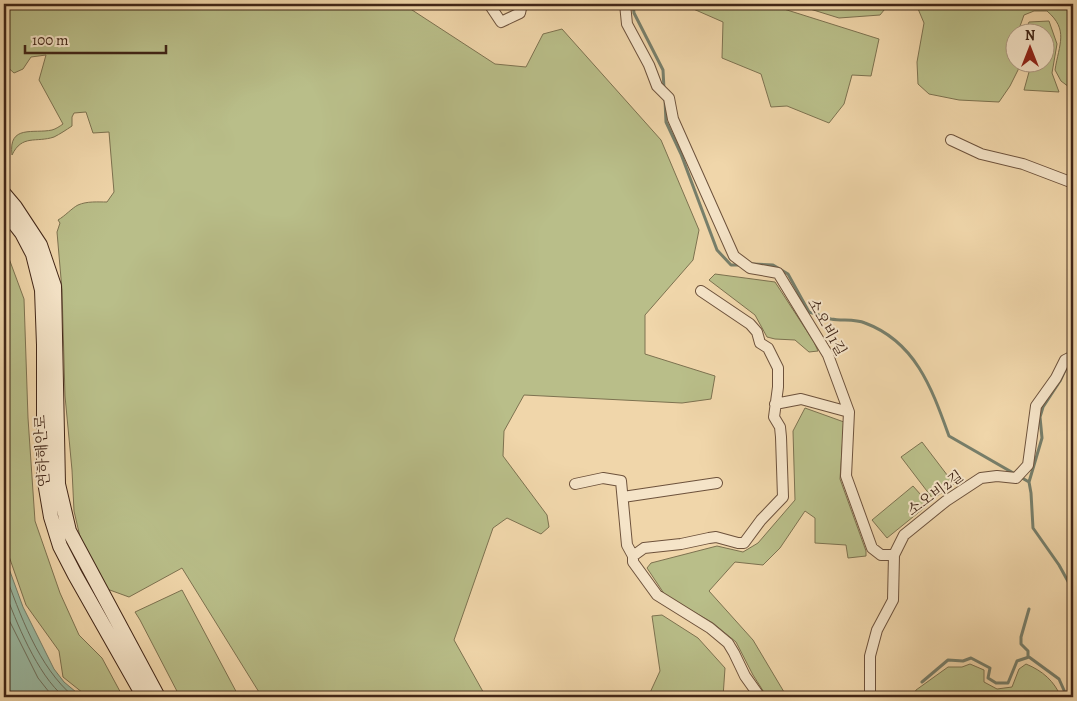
<svg xmlns="http://www.w3.org/2000/svg" width="1077" height="701" font-family="Alegreya,'Noto Serif KR',serif">
<rect width="100%" height="100%" fill="#f0d6aa"/>
<filter id="stains"><feTurbulence type="fractalNoise" baseFrequency=".004" numOctaves="4"/><feColorMatrix values="0 0 0 0 .2 0 0 0 0 .09 0 0 0 0 .02 0 0 0 .5 -.17"/></filter>
<radialGradient id="worn" r=".72"><stop offset=".6" stop-color="#630" stop-opacity="0"/><stop offset="1" stop-color="#630" stop-opacity=".3"/></radialGradient>
<path fill="#b9be89" stroke="#7d7250" d="M4,4H407L409,8L495,64L526,67L543,34L562,29L661,140L699,230L693,260L645,315V354L715,376L711,399L682,403L524,395L504,431L503,456L547,515L549,527L541,534L507,518L493,528L454,640L486,697H262L182,568L129,597L107,589L81,541L74,511L72,470L65,396L62,290L57,232L60,223L58,220C65,216 72,208 78,205C87,201 98,202 107,202L114,192L109,132L93,133L86,112L74,113L72,117V126C66,130 60,134 54,137C36,143 22,134 12,155C8,124 34,134 52,130C56,129 60,126 63,124L39,80L46,55L31,57L23,69L14,73L4,64Z
M682,4H768L879,39L871,76L852,75L844,104L829,123L787,106L771,107L761,74L722,58L723,22Z
M794,4H889L880,15L839,18Z
M916,4H1073V90L1061,81L1055,70C1059,44 1069,30 1047,11H1034L1024,15L1018,32H1014V62L1021,64L1010,86L999,102L959,100L929,94L918,84L917,62L924,23Z
M1049,21L1057,44L1052,73L1059,92L1024,90L1029,72L1027,63L1044,62V32H1025L1029,22Z
M4,245L24,299L28,418L35,521L60,593L79,635L102,658L123,697H88L63,677L59,651L26,605L4,542Z
M715,274L775,282L814,342L818,351L809,352L795,340L775,339L767,337L755,315L709,280Z
M805,408L844,422L840,479L866,551V556L848,558L846,545L815,543V518L805,511L780,548L763,565L735,562L709,591L753,640L787,697H767L753,675L736,642L713,623L665,595L647,568L651,563L717,546L743,552L758,543L795,500L793,431Z
M922,442L954,484L933,499L901,457Z
M913,486L929,504L887,538L872,520Z
M182,590L239,697H180L140,620L135,612Z
M662,615L698,638L725,668L723,697H648L660,671L652,616Z
M970,664L984,670V682L997,689L1012,687L1019,669L1026,664C1043,671 1054,681 1061,697H913L916,690L948,667H962Z"/>
<path fill="#9bbaa3" stroke="#777f6b" d="M4,555L23,607L54,669L64,682L82,697H4Z"/>
<g fill="none" stroke-linecap="round" stroke-linejoin="round">
<path stroke="#6e705d" stroke-width="1" d="M4,571C20,614 38,667 74,697
M4,589C16,622 37,674 64,697
M4,610L38,678L53,697"/>
<path stroke="#777f6b" stroke-width="3" d="M633,4L634,13L663,70L664,89
M665,100L666,122L681,154L717,250L731,265H740
M753,264L773,265L788,274L809,312C817,314 824,317 831,319C842,321 855,319 865,323C916,342 932,389 949,436L1029,482
M1066,368L1060,381L1043,407L1040,417L1042,438L1029,482L1031,493L1033,528L1059,565L1070,585L1073,596
M1028,657V651L1021,644V637L1029,609
M922,682L948,660L963,661L971,658L990,668L988,678L996,683H1008L1017,661L1029,657L1059,679L1067,697"/>
<defs>
<path id="street" d="M489,4L501,22L520,13L522,4
M625,4L627,24L649,65L657,86L669,98L673,119L734,256L750,268L778,273L828,355L849,412L846,476L872,548L881,555H894L893,600L877,630L870,656V697
M951,140L981,154L1023,164L1073,183
M701,291L750,324L757,332L760,343L768,348L778,368V387L774,417L780,427L781,437L783,497L761,520L744,543H738L716,537L709,538L681,544L644,548L633,556V562L657,595L710,628L728,643L734,653L745,676L760,697
M775,404L801,399L849,412
M575,484L603,478L621,481L627,545L633,556
M623,497L717,483
M894,555L904,535L946,501L981,478L997,476L1016,478L1028,465L1036,406L1056,378L1065,360L1073,356"/>
<path id="secondary" d="M4,194L15,207L40,245L54,286L58,484L69,531L158,697
M4,210L22,233L33,254L42,290L44,345V476L51,517L60,546L75,575L144,697"/>
</defs>
<use href="#street" stroke="#6d523c" stroke-width="12"/>
<use href="#secondary" stroke="#412617" stroke-width="16"/>
<use href="#street" stroke="#f5e4c8" stroke-width="10"/>
<use href="#secondary" stroke="#f5e4c8" stroke-width="14"/>
</g>
<g text-anchor="middle" stroke-width="4" stroke-linejoin="round" paint-order="stroke">
<g font-size="15" fill="#412617" stroke="#f5e4c8">
<text transform="translate(827 327) rotate(61)" y="5">소오비1길</text>
<text transform="translate(42 451) rotate(-93)" y="5">연하해안로</text>
<text transform="translate(935 493) rotate(-36)" y="5">소오비2길</text>
</g>
</g>
<rect width="1077" height="701" fill="none" stroke="#f0d6aa" stroke-width="20"/>
<rect x="5" y="5" width="1067" height="691" fill="none" stroke="#412617" stroke-width="2.5"/>
<rect x="10" y="10" width="1057" height="681" fill="none" stroke="#412617"/>
<g transform="translate(1030 48)"><circle r="24" fill="#f5e4c8" stroke="#ad9881"/>
<path d="M0-4L9 19L0 12L-9 19Z" fill="#8f2418"/>
<text y="-8" font-size="14" font-weight="bold" text-anchor="middle" fill="#412617">N</text>
</g>
<path d="M25 45v8h141v-8" fill="none" stroke="#412617" stroke-width="2.5"/>
<text x="32" y="45" font-size="15" fill="#412617" stroke="#f5e4c8" stroke-width="4" paint-order="stroke">100 m</text>
<rect width="100%" height="100%" filter="url(#stains)"/>
<rect width="100%" height="100%" fill="url(#worn)"/>
</svg>
